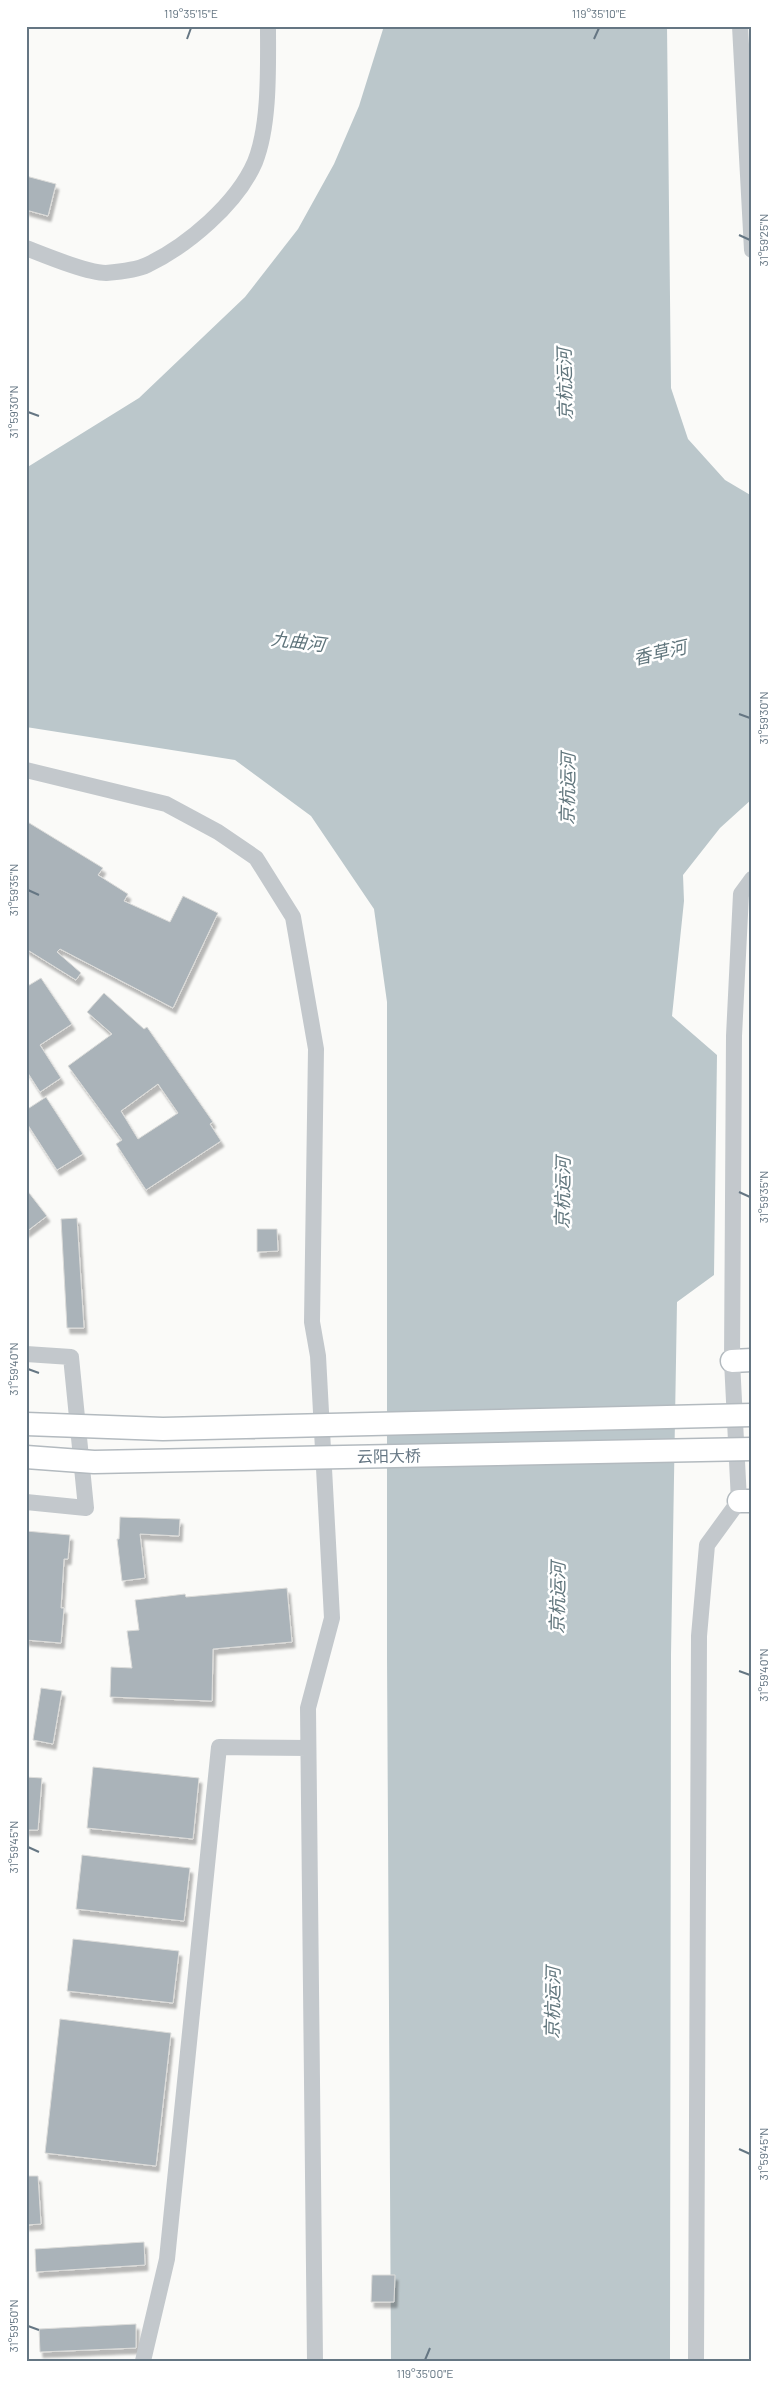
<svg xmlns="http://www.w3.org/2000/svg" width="778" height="2387" font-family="Barlow,'Noto Sans SC',sans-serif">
<defs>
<filter id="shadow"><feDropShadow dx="3" dy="5.5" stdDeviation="1" flood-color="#0004"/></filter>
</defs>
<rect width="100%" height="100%" fill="#fafaf8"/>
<path fill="#bbc7cb" d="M384,26H667L671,388L688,439L725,480L752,496V799L720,828L683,875L684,901L672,1016L717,1055L714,1275L677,1302L671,1655L670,2361H391L387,1657V1002L374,909L311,816L235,760L26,727V468L139,398L245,297L298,229L334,164L359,106Z"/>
<path fill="#aab3b9" stroke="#dcdcda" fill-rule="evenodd" filter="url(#shadow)" d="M26,176L56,184L48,216L26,210Z
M26,821L103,868L98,875L128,894L124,901L170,922L183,896L218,913L173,1008L60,949L57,952L81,973L76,980L26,949Z
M41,978L72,1024L40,1045L61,1078L40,1092L26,1070V987Z
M104,993L144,1029L147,1027L213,1122L210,1124L221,1141L146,1190L116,1144L122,1140L68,1066L112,1034L87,1012ZM158,1084L178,1113L138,1139L121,1111Z
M46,1097L83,1154L57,1170L26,1122V1110Z
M26,1189L47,1216L26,1232Z
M77,1218L84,1328H67L61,1219Z
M257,1229H277L278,1251L257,1252Z
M120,1517L180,1519L179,1536L140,1534L145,1578L122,1581L117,1539H119Z
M26,1531L70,1535L68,1559H64L61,1608H64L61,1643L26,1640Z
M287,1588L292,1642L213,1649L212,1701L110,1697L111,1667L132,1668L127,1631L139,1630L135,1600L185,1594L186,1597Z
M41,1688L62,1691L53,1744L33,1740Z
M93,1767L199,1778L193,1839L87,1828Z
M26,1777L42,1778L38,1830H26Z
M82,1855L190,1868L184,1921L76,1909Z
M73,1939L179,1951L173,2003L67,1991Z
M60,2019L171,2033L156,2166L45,2153Z
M26,2176H38L41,2224L26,2225Z
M144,2242L145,2265L36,2272L35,2249Z
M372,2275H395L394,2302H371Z
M136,2324V2348L40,2352L39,2329Z"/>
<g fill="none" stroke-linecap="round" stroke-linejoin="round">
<defs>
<path id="secondary" d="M732,1361L752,1360
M739,1501H752"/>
</defs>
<use href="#secondary" stroke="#b3babf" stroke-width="25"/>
<path stroke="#c3c8cc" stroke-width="16" d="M740,26L752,250
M26,248C44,255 87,273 106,273C117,272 137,270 147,265C187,246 237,204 255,162C270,125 268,66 268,26
M26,770L166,804L218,832L256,858L293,917L316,1049L312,1322L318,1356L332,1618L308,1708L315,2361
M26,1354L71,1357L86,1508L26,1502
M143,2361L167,2259L219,1747L308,1748
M696,2361L699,1636L707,1545L739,1501L732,1361L734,1036L741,894L752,879"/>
<use href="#secondary" stroke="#fff" stroke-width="22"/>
<defs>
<path id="secondary-bridge" d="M26,1424L163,1429L752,1415
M26,1457L94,1462L752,1449"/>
</defs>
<use href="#secondary-bridge" stroke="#b3babf" stroke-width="25" stroke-linecap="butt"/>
<use href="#secondary-bridge" stroke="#fff" stroke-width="22"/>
</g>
<path fill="none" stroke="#657683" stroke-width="2" d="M187,39L191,28M594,39L599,28M739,235L750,240M28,412L39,416M739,714L750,718M28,890L39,895M739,1192L750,1197M28,1369L39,1373M739,1671L750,1675M28,1847L39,1852M739,2149L750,2154M28,2326L39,2330M425,2360L430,2348"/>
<g text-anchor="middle" stroke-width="5" stroke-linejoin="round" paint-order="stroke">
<g font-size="16" fill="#657683" stroke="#fff">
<text transform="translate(389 1456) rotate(-1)" y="6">云阳大桥</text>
</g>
<g font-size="18" font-style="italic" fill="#60757c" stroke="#fff">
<text transform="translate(565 384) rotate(-91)" y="6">京杭运河</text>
<text transform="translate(298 642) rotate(7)" y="6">九曲河</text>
<text transform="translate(660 653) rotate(-13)" y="6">香草河</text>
<text transform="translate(568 789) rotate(-89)" y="6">京杭运河</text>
<text transform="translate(563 1193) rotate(-89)" y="6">京杭运河</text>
<text transform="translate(558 1598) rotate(-89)" y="6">京杭运河</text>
<text transform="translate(553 2003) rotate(-89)" y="6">京杭运河</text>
</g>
</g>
<rect width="778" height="2387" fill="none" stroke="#ffffff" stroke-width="55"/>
<rect x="28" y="28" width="722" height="2332" fill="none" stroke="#657683" stroke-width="2"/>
<g font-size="12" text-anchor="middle" fill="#657683">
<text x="191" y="18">119°35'15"E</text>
<text x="599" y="18">119°35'10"E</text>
<text transform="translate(764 240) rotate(-90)" y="4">31°59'25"N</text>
<text transform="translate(14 412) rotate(-90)" y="4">31°59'30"N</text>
<text transform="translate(764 718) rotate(-90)" y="4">31°59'30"N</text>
<text transform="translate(14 890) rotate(-90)" y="4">31°59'35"N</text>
<text transform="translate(764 1197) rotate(-90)" y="4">31°59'35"N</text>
<text transform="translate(14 1369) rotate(-90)" y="4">31°59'40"N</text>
<text transform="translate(764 1675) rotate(-90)" y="4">31°59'40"N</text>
<text transform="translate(14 1847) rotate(-90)" y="4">31°59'45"N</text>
<text transform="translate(764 2154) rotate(-90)" y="4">31°59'45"N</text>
<text transform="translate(14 2326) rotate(-90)" y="4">31°59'50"N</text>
<text x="425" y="2378">119°35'00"E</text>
</g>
</svg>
